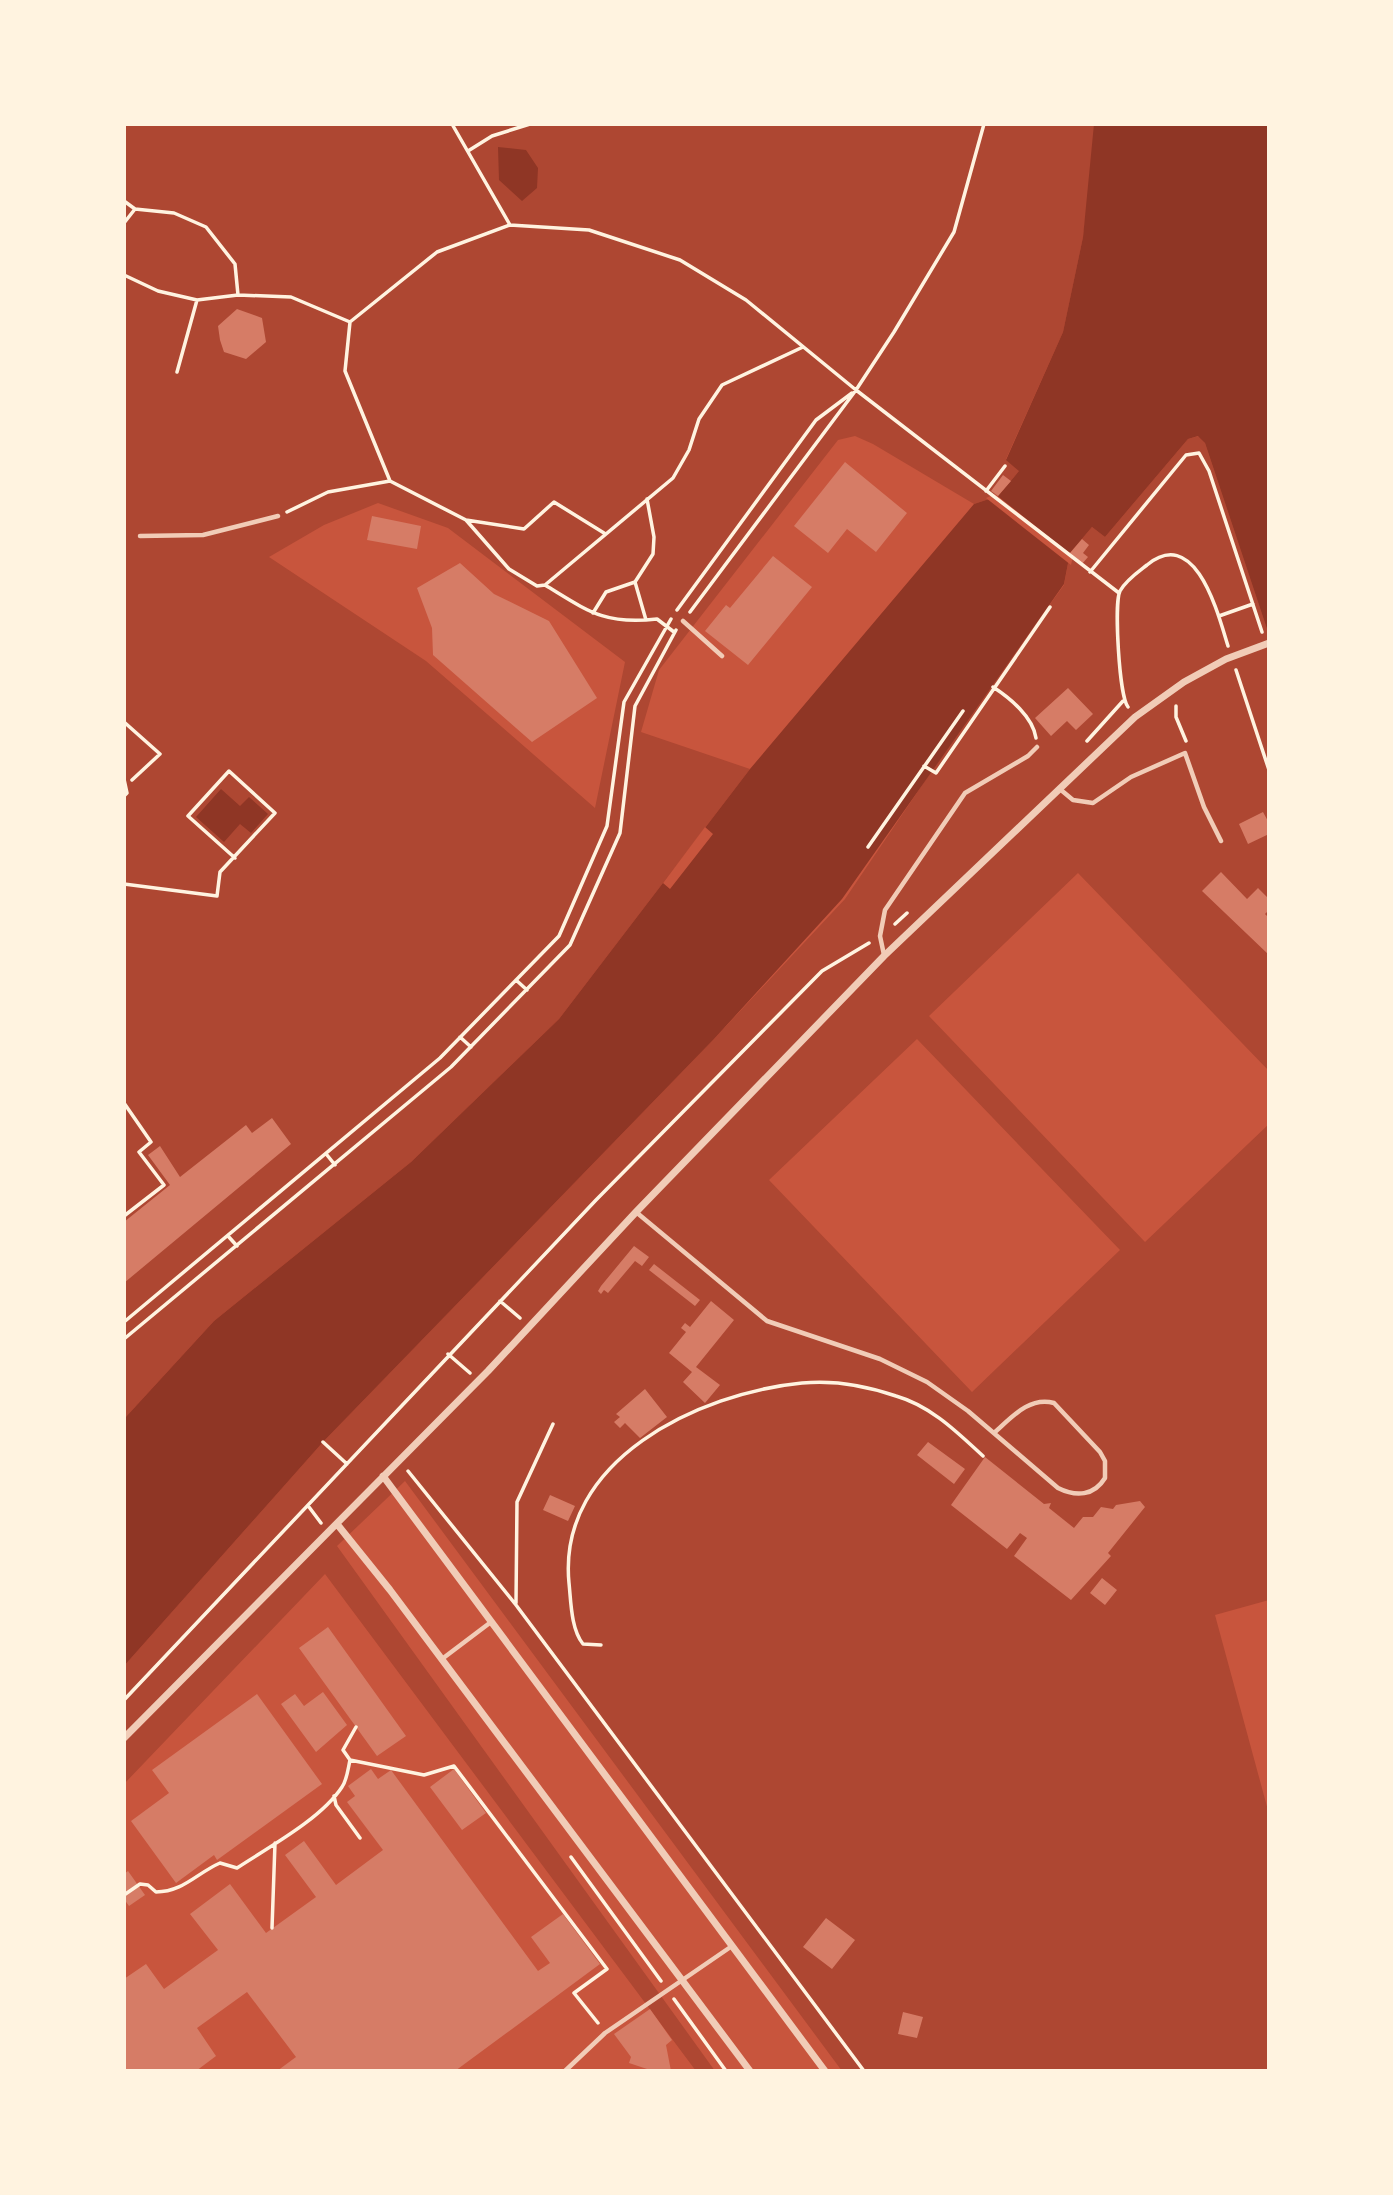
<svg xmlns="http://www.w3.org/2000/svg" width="1393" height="2195" font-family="'Archivo Narrow',sans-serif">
<rect width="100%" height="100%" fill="#c8553d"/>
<path fill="#ae4732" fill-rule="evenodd" d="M124,124H1094L1096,132L1083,237L1063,332L1006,459L1020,470L998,496L974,504L873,444L855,436L838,440L659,670L641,732L750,769L559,1019L411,1162L214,1321L124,1419ZM378,503L448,528L625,662L595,808L426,661L269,557L324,525Z
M1199,436L1205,443L1269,635V1071L1078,873L929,1016L1145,1242L1269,1124V1600L1215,1615L1269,1814V2071H842L405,1481L337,1546L715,2071H696L325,1574L124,1784V1666L323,1442L714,1039L845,899L971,713L1064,585L1070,553L1092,527L1105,537L1188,439ZM917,1039L1120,1250L972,1392L769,1180Z"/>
<path fill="#8f3625" d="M1094,124H1269V635L1205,443L1198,436L1188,439L1105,537L1092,527L1070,553L1064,584L842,899L714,1039L323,1442L124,1666V1419L214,1321L411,1162L559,1019L750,769L974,504L998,496L1019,471L1006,460L1063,332L1083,237Z
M498,147L526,150L538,168L537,188L522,201L499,180Z
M221,789L240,806L249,797L268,814L251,833L240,824L224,842L196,817Z"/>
<path fill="#c8553d" d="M995,494L1073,556L1071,565L986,498Z
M705,827L713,834L670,889L663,883Z"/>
<path fill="#d67c66" d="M237,309L262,318L266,342L246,359L224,352L220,340L218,326Z
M845,462L907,513L876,552L847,529L828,553L794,526Z
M1003,475L1011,481L998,496L991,491Z
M372,516L421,526L417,549L367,540Z
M1082,539L1089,545L1083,553L1088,557L1082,564L1070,553Z
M773,556L812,587L748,665L705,631L726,605L730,608Z
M460,563L494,594L549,621L597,698L532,742L433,655L432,628L417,588Z
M1068,688L1093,714L1076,730L1067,721L1051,736L1035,718Z
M1263,812L1269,823V834L1248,844L1239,824Z
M1221,872L1247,899L1258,888L1269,899V910L1265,914L1269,918V955L1202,891Z
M272,1118L291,1144L124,1283V1222L170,1185L148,1155L160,1146L180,1177L246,1125L252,1133Z
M634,1246L649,1257L642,1266L635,1261L608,1293L604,1290L601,1294L598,1291L601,1286Z
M654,1264L700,1300L695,1306L649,1270Z
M711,1301L734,1320L696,1367L720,1385L705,1403L683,1382L692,1372L669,1353L686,1332L681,1328L685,1323L690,1327Z
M645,1389L667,1417L640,1438L625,1423L620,1428L614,1422L620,1417L616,1414Z
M928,1442L965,1469L954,1484L917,1455Z
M985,1457L1044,1504L1051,1503L1049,1508L1074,1528L1083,1517H1093L1101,1507L1113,1509L1116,1505L1140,1501L1145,1507L1108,1553L1111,1556L1071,1600L1014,1556L1027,1538L1020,1533L1007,1549L951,1505Z
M550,1495L575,1506L568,1521L543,1510Z
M1102,1578L1117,1590L1105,1605L1090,1593Z
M328,1627L406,1736L377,1756L299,1648Z
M323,1692L347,1725L316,1752L281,1704L295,1694L304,1706Z
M257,1694L322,1784L217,1860L214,1855L176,1883L131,1821L169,1793L152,1770Z
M371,1769L378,1779L391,1770L538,1971L550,1963L531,1937L563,1914L600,1964L455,2071H277L296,2057L247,1992L197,2028L216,2056L196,2071H124V1979L146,1964L164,1989L218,1950L190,1914L230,1884L266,1933L316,1897L285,1855L304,1841L336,1885L383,1850L347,1802L355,1796L348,1786Z
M454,1769L486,1813L462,1830L430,1787Z
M128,1871L145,1895L129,1906L124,1899V1874Z
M826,1918L855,1940L832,1969L803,1947Z
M650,2009L672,2040L666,2045L671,2071H653L629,2063L631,2057L614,2034Z
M903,2012L923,2017L917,2038L898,2034Z"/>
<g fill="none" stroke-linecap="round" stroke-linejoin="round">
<path stroke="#fff3e0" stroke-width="3.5" d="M452,124L510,225
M468,151L492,136L530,124
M124,201L135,209L174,213L206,227L235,264L238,295
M124,223L135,209
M124,275L158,291L197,300L238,295L291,297L350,322
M177,372L197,300
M390,481L345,371L350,322L437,252L510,225L589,230L680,260L746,300L856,390L1119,593
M986,491L1005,466
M287,512L328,492L390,481L466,520L509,569L537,586L545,585C588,611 604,625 657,619L674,632
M466,520L524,529L554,502L604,533
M1090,572L1186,455L1199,453L1209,471L1262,632
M635,582L646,620
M545,585L673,478L689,450L699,419L722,385L803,347
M677,610L816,420L852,393
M690,612L856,390L894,332L954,232L984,124
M593,613L606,592L635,582L653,554L654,537L647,499
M1219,616L1253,604
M1236,670L1269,770
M993,687C1010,698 1033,717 1036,738
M1176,706V717L1186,741
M1128,707C1119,696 1114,603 1120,591C1126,580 1138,572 1147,565C1196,525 1218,614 1228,646
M124,722L160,754L132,780
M1087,741L1123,701
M924,766L936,773L1050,607
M124,779L127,793L124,796
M868,847L963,711
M124,884L217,896L220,872L275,813L229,771L188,816L235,858
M895,924L907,913
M516,980L527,990
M460,1037L471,1047
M124,1103L151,1142L139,1152L164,1185L124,1216
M327,1155L335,1165
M228,1236L237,1246
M500,1301L520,1318
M124,1322L440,1058L559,936L607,826L624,702L671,619
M124,1339L451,1067L570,945L620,833L635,706L676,630
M448,1354L470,1373
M323,1442L347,1464
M408,1471L516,1605L864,2071
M309,1507L321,1523
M516,1603L517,1502L553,1424
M601,1645L583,1644C571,1629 571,1602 569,1583C557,1460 699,1393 802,1383C833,1380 867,1386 896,1396C931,1406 957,1432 983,1456
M124,1700L596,1200L822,971L869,943
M350,1760L424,1775L454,1766L607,1969L574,1993L598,2023
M334,1796L336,1805L360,1838
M571,1857L661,1981
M124,1895L140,1884L148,1885L156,1892C183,1892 197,1873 220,1863L237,1868C269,1847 321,1819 342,1787C347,1780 348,1769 350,1760L343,1750L356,1727
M272,1928L275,1843
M674,1999L726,2071"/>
<path stroke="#f1ccb7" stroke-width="4.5" d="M140,536L203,535L278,516
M683,621L722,656
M1061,790L1073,800L1093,803L1131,777L1185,753L1204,807L1221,841
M884,955L880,936L885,910L965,793L1028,756L1037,747
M636,1212L767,1321L880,1359L927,1382L968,1411L1058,1488C1076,1497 1094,1496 1105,1478V1461L1100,1452L1054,1403C1029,1396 1011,1418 994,1433
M442,1659L491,1622
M565,2071L605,2033L732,1946"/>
<path stroke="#f1ccb7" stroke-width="7" d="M383,1476L825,2071
M337,1524L390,1590L750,2071
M124,1738L488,1371L636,1212L884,956L1135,717L1184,682L1226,659L1269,643"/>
</g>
<rect width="1393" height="2195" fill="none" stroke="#fff3e0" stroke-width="252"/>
</svg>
